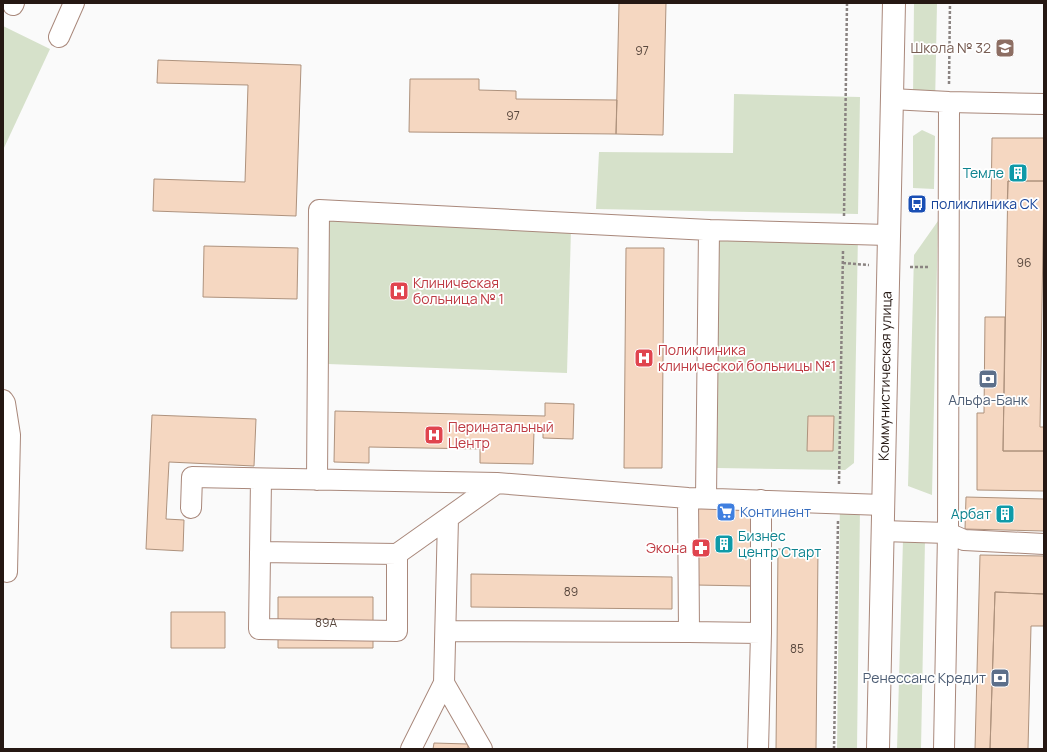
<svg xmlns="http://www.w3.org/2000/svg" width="1047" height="752" font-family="Manrope,sans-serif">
<rect width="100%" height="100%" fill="#fafafa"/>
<path fill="#d6e1ca" d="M914,3H937L935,106L913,97Z
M3,26L50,49L3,150Z
M734,94L860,97L858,214L596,209L599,152L733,153Z
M922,130L935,136L934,189L913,188V136Z
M329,219L571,229L567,373L328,364Z
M938,221L932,495L908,486L914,255Z
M719,232L858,234L854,463L845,470L717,468Z
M840,498L860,508L857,749H837Z
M903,540H925L921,749H897Z"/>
<path fill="#f5d7c1" stroke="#ae927d" d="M619,3H666L663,135L616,134Z
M158,60L301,65L296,216L153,211L154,179L245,182L248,85L157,83Z
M410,79H479V90L516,91V99L617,100L616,134L409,132Z
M992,138H1044V181H1008L1007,208H991Z
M1008,181H1044L1040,427H1044V451H1003Z
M204,246L298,248L297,299L203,297Z
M626,248H664L662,468H624Z
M985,317H1005L1003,451H1044V491L977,490V413H984Z
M545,403L574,404L573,439L543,438V431H534L533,464L480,463V449L369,447V463L334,462L335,411L545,416Z
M152,415L256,419L254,466L169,462L166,519L184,520L183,551L146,549Z
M808,416H834L833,451H807Z
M966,497L1044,499V531L965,529Z
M696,503L754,504L752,586L695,585Z
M778,549L818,550L816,749H776Z
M980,555L1044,556V594L995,592L990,749H975Z
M471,574L672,577V609L471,607Z
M995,592L1044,594V626H1031L1028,749H990Z
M278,597H373V648H278Z
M171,612H225V648H171Z
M434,743L468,744V749H433Z"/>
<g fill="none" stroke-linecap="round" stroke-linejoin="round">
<defs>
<path id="minor" d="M13,5L14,3
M59,37L74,3
M891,99L949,102L1044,104
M3,400L5,403L10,435L7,572
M261,479L259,629L397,631V554
M317,480L319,210L709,230
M706,498L709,230L888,235
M191,508L192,477L497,483L688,498L883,505
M882,531L948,533L964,540L1044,544
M260,552L397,554L497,483
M446,631L689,632L688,498
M689,632L761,633L758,749
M761,633V500
M444,683L482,749
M411,749L444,683L448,518
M944,749L948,533L949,102"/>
<path id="major" d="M878,749L894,3"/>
</defs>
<use href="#minor" stroke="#a9887b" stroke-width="22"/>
<use href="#major" stroke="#a9887b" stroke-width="24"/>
<path stroke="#8a8381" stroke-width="2.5" stroke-dasharray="3 2" stroke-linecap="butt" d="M949,84L950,3
M844,216L847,3
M843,263L869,265
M910,267H930
M839,484L843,251
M834,749L838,521"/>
<use href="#minor" stroke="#fff" stroke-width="20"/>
<use href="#major" stroke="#fff" stroke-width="22"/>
</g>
<defs>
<symbol id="school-square" viewBox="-11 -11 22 22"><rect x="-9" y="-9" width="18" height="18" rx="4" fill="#8d6e63" stroke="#fff"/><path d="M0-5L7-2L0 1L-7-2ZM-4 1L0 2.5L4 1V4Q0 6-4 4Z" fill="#fff"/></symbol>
<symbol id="building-square" viewBox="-11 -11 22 22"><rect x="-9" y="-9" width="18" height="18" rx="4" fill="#0f9aa8" stroke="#fff"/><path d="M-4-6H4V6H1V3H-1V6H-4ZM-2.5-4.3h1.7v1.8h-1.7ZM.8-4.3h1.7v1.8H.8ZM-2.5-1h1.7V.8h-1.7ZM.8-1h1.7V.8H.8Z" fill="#fff"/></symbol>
<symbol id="bus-square" viewBox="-11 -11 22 22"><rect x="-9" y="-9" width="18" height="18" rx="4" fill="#1a4fb4" stroke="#fff"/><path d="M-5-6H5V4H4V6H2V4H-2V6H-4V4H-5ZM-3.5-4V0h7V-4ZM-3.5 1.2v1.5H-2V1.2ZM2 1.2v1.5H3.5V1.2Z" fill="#fff"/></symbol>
<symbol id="hospital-square" viewBox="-11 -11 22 22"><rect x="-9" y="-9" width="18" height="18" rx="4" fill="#e0444e" stroke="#fff"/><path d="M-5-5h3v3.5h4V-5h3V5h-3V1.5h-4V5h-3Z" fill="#fff"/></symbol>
<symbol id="bank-square" viewBox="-11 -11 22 22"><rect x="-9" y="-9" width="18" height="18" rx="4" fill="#5c6f8a" stroke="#fff"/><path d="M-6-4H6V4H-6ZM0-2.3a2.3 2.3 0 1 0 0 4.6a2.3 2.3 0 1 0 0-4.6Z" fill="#fff"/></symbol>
<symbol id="supermarket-square" viewBox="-11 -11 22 22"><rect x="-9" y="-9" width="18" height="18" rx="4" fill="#3f7fe0" stroke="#fff"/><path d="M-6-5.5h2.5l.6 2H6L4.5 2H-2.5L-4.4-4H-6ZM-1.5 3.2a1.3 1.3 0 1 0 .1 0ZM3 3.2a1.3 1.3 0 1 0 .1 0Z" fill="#fff"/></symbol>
<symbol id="pharmacy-square" viewBox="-11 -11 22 22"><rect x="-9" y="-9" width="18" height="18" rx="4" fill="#e0444e" stroke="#fff"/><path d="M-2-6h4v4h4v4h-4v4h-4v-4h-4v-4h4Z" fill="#fff"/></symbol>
</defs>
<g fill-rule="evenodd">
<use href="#school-square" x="994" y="37" width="22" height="22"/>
<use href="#building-square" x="1007" y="162" width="22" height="22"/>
<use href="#bus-square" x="906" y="193" width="22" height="22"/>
<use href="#hospital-square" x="388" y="280" width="22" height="22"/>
<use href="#hospital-square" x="633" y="347" width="22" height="22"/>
<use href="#bank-square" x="977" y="368" width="22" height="22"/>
<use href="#hospital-square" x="423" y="424" width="22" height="22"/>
<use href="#supermarket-square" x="715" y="501" width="22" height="22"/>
<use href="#building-square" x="994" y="503" width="22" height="22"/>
<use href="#building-square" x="713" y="533" width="22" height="22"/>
<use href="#pharmacy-square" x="690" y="537" width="22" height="22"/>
<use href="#bank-square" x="989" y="667" width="22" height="22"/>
</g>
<g text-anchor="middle" stroke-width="3.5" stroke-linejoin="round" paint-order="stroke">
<g font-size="12" fill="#59483e">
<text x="642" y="55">97</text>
<text x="513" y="120">97</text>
<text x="1024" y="267">96</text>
<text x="571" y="596">89</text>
<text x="326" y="627">89А</text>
<text x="797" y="653">85</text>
</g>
<g font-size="14" fill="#785e54" stroke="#fff" text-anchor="end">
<text x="991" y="53">Школа № 32</text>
</g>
<g font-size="14" fill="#0d838f" stroke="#fff" text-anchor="end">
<text x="1004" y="178">Темле</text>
<text x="991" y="519">Арбат</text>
<text x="738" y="541" text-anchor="start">Бизнес<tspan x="738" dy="16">центр Старт</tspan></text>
</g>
<g font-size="14" fill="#164399" stroke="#fff" text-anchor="start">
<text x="931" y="209">поликлиника СК</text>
</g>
<g font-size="14" fill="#be3a42" stroke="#fff" text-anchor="start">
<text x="413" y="288">Клиническая<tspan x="413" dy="16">больница № 1</tspan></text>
<text x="658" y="355">Поликлиника<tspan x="658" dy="16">клинической больницы №1</tspan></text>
<text x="448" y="432">Перинатальный<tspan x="448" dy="16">Центр</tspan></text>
<text x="687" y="553" text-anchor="end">Экона</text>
</g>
<g font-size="14" fill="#251813" stroke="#fff">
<text transform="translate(885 376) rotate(-89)" y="5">Коммунистическая улица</text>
</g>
<g font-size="14" fill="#4e5e75" stroke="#fff">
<text x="988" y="405">Альфа-Банк</text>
<text x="986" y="683" text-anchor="end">Ренессанс Кредит</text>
</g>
<g font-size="14" fill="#366cbe" stroke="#fff" text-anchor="start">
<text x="740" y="517">Континент</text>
</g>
</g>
<rect width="1047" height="752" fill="none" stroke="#251813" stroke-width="8"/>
</svg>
